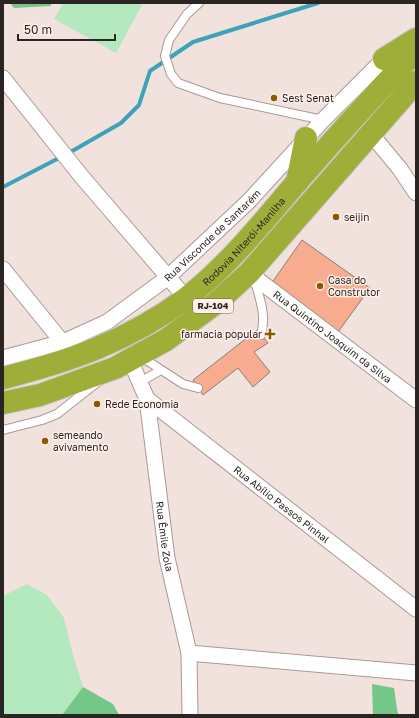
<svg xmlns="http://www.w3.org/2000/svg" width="419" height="718" font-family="'Golos Text',sans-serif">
<rect width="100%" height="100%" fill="#f2e2dd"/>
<path fill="#b4e8bf" d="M63,3H143L116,53L54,19Z
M27,584L47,595L64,618L73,655L83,687L62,715H3V596Z"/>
<path fill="#72c789" d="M10,3H51V6L14,8Z
M372,684L394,688L398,715H373Z
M83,687L113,704L119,715H62Z"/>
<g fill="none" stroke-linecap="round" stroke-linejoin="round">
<path stroke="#3ea2ba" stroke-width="4" d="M67,154L121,123L139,105L150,71L193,42L318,3
M3,187L61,157"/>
</g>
<path fill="#f7ac8f" stroke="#8a7d77" d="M302,240L370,288L338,332L271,284Z
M257,330L268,343L254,352L270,372L253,387L238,368L203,395L193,380Z"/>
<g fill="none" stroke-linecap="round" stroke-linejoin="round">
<defs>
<path id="lane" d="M199,3L187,14L169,40L165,56L171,74L178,83L220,98L323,120
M254,278C259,296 267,316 261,335
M140,356L183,384L198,388
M140,382L161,370
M3,430L42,420L57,414L99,381"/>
<g id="street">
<path d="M3,78L82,177L186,298"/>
<path d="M371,134L400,169L416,193"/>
<path d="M3,269L68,349"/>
<path id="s1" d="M249,273L416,400"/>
<path id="s2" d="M3,358L63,342L107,322L167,278L249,201L323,120L384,59"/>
<path id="s3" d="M130,360L147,399L167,558L189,653L190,715"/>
<path id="s4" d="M147,399L416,609"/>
<path d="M189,653L416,673"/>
</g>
<g id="highway">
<path d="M384,59L416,39"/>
<path d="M297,182L306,138"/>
<path id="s5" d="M3,378C70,361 128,341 185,299C225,269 264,221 296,183C335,138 375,94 416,51"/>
<path d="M3,403L40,395L115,368L166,340L216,303L249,273L416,82"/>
</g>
</defs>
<use href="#lane" stroke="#a89a95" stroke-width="10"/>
<use href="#street" stroke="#a89a95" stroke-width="17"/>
<use href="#highway" stroke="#c8c6c6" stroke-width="24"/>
<use href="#lane" stroke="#fff" stroke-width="8"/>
<use href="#street" stroke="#fff" stroke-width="15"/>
<use href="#highway" stroke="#9fad39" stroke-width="22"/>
</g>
<g fill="#8a5a00" stroke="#fff0ea" stroke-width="1.5">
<circle cx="274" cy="98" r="4"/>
<circle cx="336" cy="217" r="4"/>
<circle cx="320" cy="286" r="4"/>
<path d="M268 328h4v4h4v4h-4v4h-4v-4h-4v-4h4z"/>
<circle cx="97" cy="404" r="4"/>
<circle cx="45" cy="441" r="4"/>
</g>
<g text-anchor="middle" stroke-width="3" stroke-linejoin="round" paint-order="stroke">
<rect fill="#fff0ea" stroke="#6a625f" stroke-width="1" x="193" y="299" width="40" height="14" rx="3"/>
<g font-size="9" font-weight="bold" fill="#2a2523">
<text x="213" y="309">RJ-104</text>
</g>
<g font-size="10" fill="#2a2523" stroke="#fff0ea" text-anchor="start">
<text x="282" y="102">Sest Senat</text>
<text x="344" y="221">seijin</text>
<text x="328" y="284">Casa do<tspan x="328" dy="12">Construtor</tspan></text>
<text x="262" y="338" text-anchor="end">farmacia popular</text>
<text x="105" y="408">Rede Economia</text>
<text x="53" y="439">semeando<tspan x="53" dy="12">avivamento</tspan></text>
</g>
<g font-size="10" fill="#2a2523" stroke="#fff0ea">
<text dy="4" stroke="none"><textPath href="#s2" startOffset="247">Rua Visconde de Santarém</textPath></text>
<text dy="4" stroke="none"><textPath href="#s5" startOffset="282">Rodovia Niterói-Manilha</textPath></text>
<text dy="4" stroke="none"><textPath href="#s1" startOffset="105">Rua Quintino Joaquim da Silva</textPath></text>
<text dy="4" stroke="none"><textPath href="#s4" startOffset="171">Rua Abílio Passos Pinhal</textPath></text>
<text dy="4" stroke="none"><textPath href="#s3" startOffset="181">Rua Êmile Zola</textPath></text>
</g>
</g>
<rect width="419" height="718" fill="none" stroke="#2a2523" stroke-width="8"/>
<path d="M18 34v6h97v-6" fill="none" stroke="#2a2523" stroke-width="2"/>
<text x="24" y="34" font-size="12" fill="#2a2523" stroke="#fff0ea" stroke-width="3" paint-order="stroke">50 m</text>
</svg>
